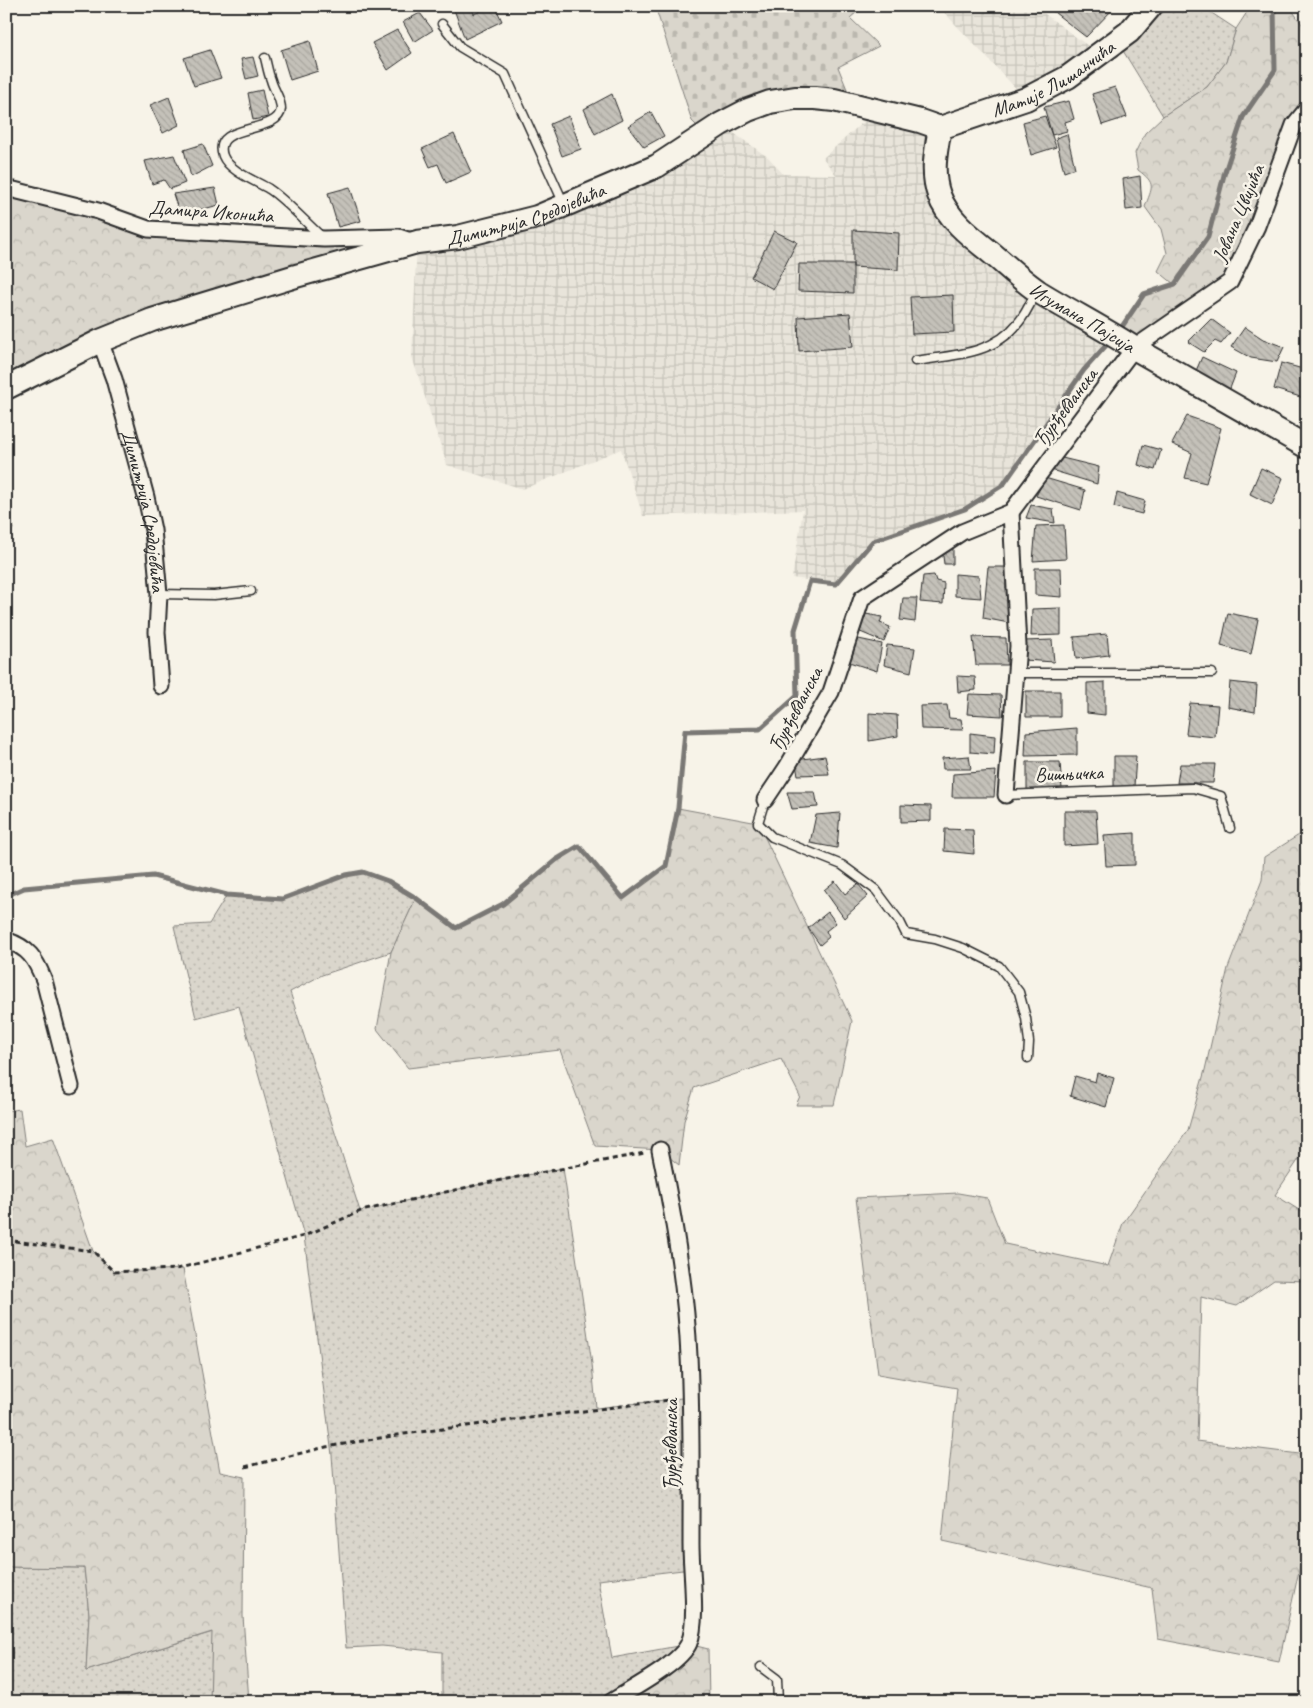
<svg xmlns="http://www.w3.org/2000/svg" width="1313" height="1708" font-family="Caveat,sans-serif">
<defs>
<pattern id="industrial-grid" width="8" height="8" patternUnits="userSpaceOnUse" patternTransform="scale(1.25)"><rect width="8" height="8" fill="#e8e4da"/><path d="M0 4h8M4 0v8" fill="none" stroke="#c7c4bb"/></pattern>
<pattern id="green-dots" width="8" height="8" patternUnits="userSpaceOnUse" patternTransform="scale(1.25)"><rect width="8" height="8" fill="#dad6cc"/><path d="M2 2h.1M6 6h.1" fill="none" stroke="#bbb8af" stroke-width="1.8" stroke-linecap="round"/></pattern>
<pattern id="forest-crowns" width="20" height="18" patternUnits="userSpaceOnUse" patternTransform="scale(1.25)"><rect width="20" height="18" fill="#dad6cc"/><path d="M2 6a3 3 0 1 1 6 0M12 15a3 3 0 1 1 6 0" fill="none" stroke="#bbb8af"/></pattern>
<pattern id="cemetery-stones" width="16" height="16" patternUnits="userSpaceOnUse" patternTransform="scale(1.25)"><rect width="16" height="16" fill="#dad6cc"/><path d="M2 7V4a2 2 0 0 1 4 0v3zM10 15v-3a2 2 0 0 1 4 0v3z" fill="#bbb8af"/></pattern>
<pattern id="building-back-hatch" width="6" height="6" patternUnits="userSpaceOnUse" patternTransform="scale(1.25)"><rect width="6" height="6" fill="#c4c1b9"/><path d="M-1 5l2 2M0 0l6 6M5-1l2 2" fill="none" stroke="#a9a69f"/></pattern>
</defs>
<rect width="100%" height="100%" fill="#f7f3e8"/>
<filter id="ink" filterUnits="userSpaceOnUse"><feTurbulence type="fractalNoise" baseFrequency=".02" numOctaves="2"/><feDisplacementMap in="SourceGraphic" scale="10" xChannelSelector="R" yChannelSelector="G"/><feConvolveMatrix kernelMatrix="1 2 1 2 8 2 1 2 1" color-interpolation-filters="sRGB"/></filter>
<g filter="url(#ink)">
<path fill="url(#industrial-grid)" d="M938,6H1034L1099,54L1026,99Z
M882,111L940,128L945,210L1114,335L1084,370L1003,485L965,509L873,541L836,584L792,578L803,510L643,516L621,449L523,489L447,465L412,357L417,242L537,217L721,124L769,158L783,174L836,175L823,158L862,123Z"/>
<path fill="url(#green-dots)" stroke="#82807c" d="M1151,6H1201L1236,29L1226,62L1207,87L1163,116L1117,41Z
M363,872L388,881L416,898L391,952L322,975L290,992L360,1211L486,1183L563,1168L592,1364L596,1408L690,1397L691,1569L598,1580L612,1658L689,1644L611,1702H442V1652L382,1646L346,1648L332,1455L304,1236L239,1006L196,1018L174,926L209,924L227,895L282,899L346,875Z
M6,1567L84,1568L89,1614L86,1671L213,1632L210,1702H6Z"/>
<path fill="url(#forest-crowns)" stroke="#82807c" d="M1251,6H1289L1307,31V109L1230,282L1134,348L1114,335L1123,327L1144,294L1174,284L1158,271L1167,253L1161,229L1145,207C1152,187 1157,184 1138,170L1135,153L1145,133L1163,116L1207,87L1226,62L1236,29Z
M6,188L148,229L399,237L6,388Z
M678,808L758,823L852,1021L834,1105H796L800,1096L781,1059L694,1088L684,1121L679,1165L660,1150L595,1146L560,1050L408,1068L377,1029L391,952L416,898L456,928L503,904L556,860L579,846L624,897L666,866Z
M1307,830V1147L1275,1195L1307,1215V1281L1274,1280L1237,1306L1201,1297L1197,1441L1307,1455V1534L1279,1662L1158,1639L1152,1588L942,1541L957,1388L878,1374L856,1198L958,1193L987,1198L1005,1244L1108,1266L1123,1223L1188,1130L1205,1070L1228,968L1262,880L1264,857Z
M20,1109L25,1146L53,1138L93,1251L114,1272L183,1269L220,1472L244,1477L243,1616L249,1702H210L212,1632L86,1671L89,1614L84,1568L6,1567V1111Z
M689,1644L708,1649L709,1702H613Z"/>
<path fill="url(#cemetery-stones)" stroke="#82807c" d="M655,6H864L850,18L879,46L838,67L853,104L815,98L705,134L692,121Z"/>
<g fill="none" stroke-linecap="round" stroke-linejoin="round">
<path stroke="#7a7874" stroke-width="5" d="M1119,331L1144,294L1175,284L1208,237L1224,175L1243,117L1275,70L1274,6
M6,896L24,888L153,876L227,895L282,899L346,875L363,872L388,881L416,898L456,928L503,904L556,860L579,846L623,898L666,866L678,808L685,731L760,729L797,696L795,630L810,581L836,584L873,541L965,509L1003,485L1084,370L1110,341"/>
</g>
<path fill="url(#building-back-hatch)" stroke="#2b2b2b" d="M471,6L474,14L491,6H495L502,21L465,39L453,7Z
M1053,6H1112L1114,8L1086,37L1050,9Z
M420,13L433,30L414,42L403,22Z
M397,30L412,53L388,70L372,43Z
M310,41L318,71L290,80L281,50Z
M210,50L221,78L194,86L184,58Z
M253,57L258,76L246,79L241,59Z
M1115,87L1127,117L1102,125L1092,94Z
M262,90L268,117L253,120L248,93Z
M612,94L622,120L595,134L584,109Z
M169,97L179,125L163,133L150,105Z
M1069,101L1074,119L1065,122L1067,131L1052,135L1044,107Z
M651,112L664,136L644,147L628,126Z
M569,116L581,149L562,156L550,124Z
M1045,116L1056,147L1031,155L1023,122Z
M454,134L471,172L446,183L438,164L430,167L422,149Z
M1067,134L1075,168L1064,172L1056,138Z
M203,144L212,166L191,177L184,150Z
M174,155L185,183L170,189L164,180L152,184L145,161Z
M1140,176L1142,208L1126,210L1123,179Z
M350,187L361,221L338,227L328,193Z
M215,188L219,205L180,215L173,194Z
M853,230L899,233L898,270L853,267Z
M774,231L797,242L773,289L751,277Z
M799,264H853V293L798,291Z
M953,295L954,332L912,334L910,297Z
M850,313L853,347L799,351L798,317Z
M1211,319L1230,333L1221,344L1215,341L1204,352L1188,342Z
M1245,327L1263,339L1284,347L1277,362L1251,358L1231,347Z
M1202,357L1236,373L1229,391L1195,373Z
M1281,363L1307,370V399L1274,389Z
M1187,416L1221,428L1206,483L1185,478L1192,453L1172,444Z
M1143,445L1161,450L1155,470L1138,465Z
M1058,457L1099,467L1097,484L1051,470Z
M1261,468L1283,478L1272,505L1250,494Z
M1045,478L1085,490L1081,510L1036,496Z
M1117,493L1145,501L1142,514L1114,507Z
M1031,505L1053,509L1055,523L1026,518Z
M1064,525L1066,559L1033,561L1036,526Z
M953,547V564H944L942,548Z
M988,567H1007L1006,588L1011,589L1009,623L983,618Z
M1035,568H1061L1062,597L1035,595Z
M955,574L979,576L981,598L955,596Z
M934,575L936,581L944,583L943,604L920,602L923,576Z
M903,598H917L915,622L900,620Z
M1061,608V635L1031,636L1032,609Z
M1228,613L1258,619L1251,654L1221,646Z
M866,614L882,617L880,623L890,627L884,642L858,631Z
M1107,634L1109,655L1076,659L1074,637Z
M973,637L1006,638L1007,665H976Z
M854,638L882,644L877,671L846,661Z
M1052,640L1054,662L1024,660V641Z
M887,645L915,648L911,672L884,665Z
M957,676L975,677L976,690L958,692Z
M1105,682V715L1087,713V683Z
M1230,682L1257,685L1255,712L1228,707Z
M1026,691H1060V717H1026Z
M969,694L1001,695L1002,716L967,714Z
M1190,703L1218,705L1215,737L1186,734Z
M947,705L949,718L961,719L963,730L921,729L920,706Z
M869,713L897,715L898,736L869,741Z
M1077,728V755L1025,756L1026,732Z
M970,733L995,736L994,754L970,752Z
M825,756L829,774L798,775L795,760Z
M969,756L971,769H943L942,758Z
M1114,756H1136L1134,786L1114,787Z
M1027,762H1060L1062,789L1027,790Z
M1180,764H1215L1213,783H1177Z
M996,771L994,797H952L953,774Z
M787,792H815L818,807L792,809Z
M901,805L931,806V821L901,822Z
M1064,811H1096L1098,844L1064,846Z
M840,813L837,848L810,843L816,815Z
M945,829L973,830L974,854L944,851Z
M1135,833V865L1106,866L1104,835Z
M835,881L845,894L858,884L868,896L844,918L824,890Z
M828,912L836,923L826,931L829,937L820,945L808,928Z
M1097,1073L1114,1078L1106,1107L1070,1096L1075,1076L1095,1082Z"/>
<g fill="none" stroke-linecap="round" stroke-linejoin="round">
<defs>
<path id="lane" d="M442,24L460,47L505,74L564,204
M265,58C267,65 268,73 271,80C273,89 281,98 281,109C279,135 211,122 223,156C229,171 256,181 269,189C286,200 307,224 323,238
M915,361C953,355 993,355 1018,323C1026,314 1031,302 1036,292
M6,528L8,527
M159,594L214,595L251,591
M1016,673H1212
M1006,795L1193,788L1221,796L1230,828
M765,800L758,823L772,837L842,865L876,890L900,922L906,934L935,939L963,948L999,966L1019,992L1026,1018L1029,1042L1028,1058
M761,1667L777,1679L778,1702"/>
<g id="street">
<path d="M6,188L98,211L148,229L324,239L399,237L411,241"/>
<path id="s1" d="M100,341L114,379L146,497L153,530L159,594L157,632L161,686"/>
<path d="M1006,795L1018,646L1011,512"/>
<path d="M765,800L787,767L831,692L862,598L962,532L1011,512L1134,348L1230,282L1257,226L1294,125L1307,109"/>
<path d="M6,940C29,948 35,958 44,980L71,1086"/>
<path d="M611,1702C631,1689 680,1664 689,1643C698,1621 691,1571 691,1545C691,1482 692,1419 689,1356C686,1287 674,1218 660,1150"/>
</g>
<g id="secondary">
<path id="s2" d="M940,128C936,150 931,173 939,195C947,218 970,236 989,251C1005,264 1021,280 1039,292C1070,311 1103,328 1134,348L1307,447"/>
<path id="s3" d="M940,128L1026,99L1068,77L1129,32L1151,6"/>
<path id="s4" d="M6,388L100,341L152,320L296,276L417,242L458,237L537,217L657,166L721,124L748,110L770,102L795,98H815L834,100L920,121L940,128"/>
</g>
</defs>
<use href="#lane" stroke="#2b2b2b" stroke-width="11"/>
<use href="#street" stroke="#2b2b2b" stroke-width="19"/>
<use href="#secondary" stroke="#2b2b2b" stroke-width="26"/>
<path stroke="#2b2b2b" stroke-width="3" stroke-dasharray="5 4" stroke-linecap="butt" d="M6,1240L93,1251L114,1272L176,1269L304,1236L361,1211L486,1183L645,1153
M245,1467L326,1447L404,1434L677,1399"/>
<use href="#lane" stroke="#f7f3e8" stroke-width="8"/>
<use href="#street" stroke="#f7f3e8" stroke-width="15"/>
<use href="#secondary" stroke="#f7f3e8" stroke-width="22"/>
</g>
</g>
<g text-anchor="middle" stroke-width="5" stroke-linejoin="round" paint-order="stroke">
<g font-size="20" fill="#2b2b2b" stroke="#f7f3e8">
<text dy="7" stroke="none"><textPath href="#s3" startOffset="124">Матије Лишанчића</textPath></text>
<text transform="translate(211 211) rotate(4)" y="7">Дамира Иконића</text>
<text dy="7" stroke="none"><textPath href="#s4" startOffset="550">Димитрија Средојевића</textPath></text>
<text transform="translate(1238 213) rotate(-67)" y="7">Јована Цвијића</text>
<text dy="7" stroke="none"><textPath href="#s2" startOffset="259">Игумана Пајсија</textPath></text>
<text transform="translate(1065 407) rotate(-53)" y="7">Ђурђевданска</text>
<text dy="7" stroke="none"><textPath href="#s1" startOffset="176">Димитрија Средојевића</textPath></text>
<text transform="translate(795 709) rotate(-62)" y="7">Ђурђевданска</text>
<text transform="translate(1069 773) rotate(-2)" y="7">Вишњичка</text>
<text transform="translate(670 1445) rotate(-90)" y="7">Ђурђевданска</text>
</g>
</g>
<rect width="1313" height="1708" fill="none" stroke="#f7f3e8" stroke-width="25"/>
<rect x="12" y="12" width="1288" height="1683" fill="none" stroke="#2b2b2b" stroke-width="2" filter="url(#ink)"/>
</svg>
